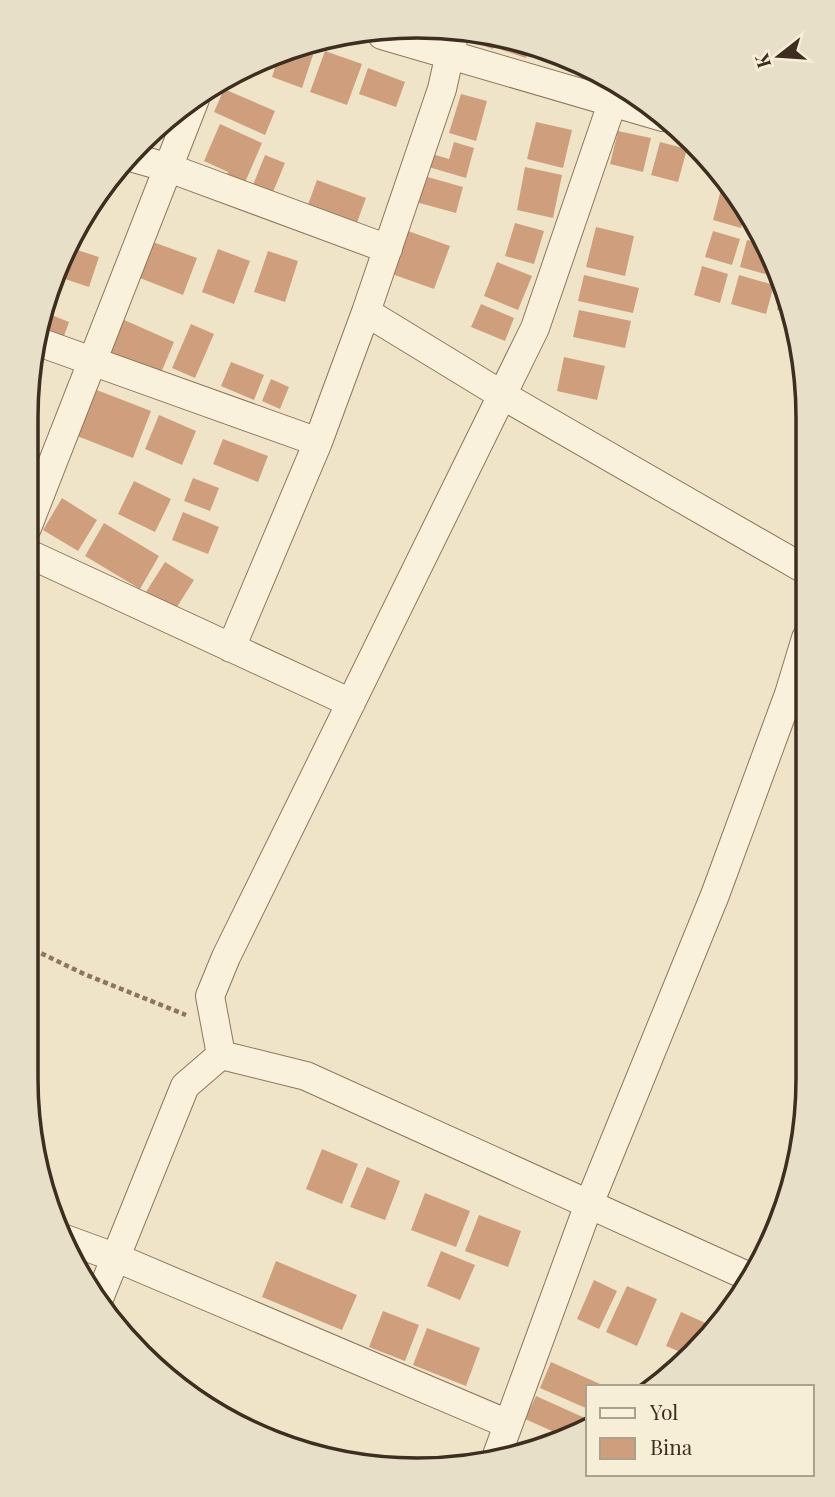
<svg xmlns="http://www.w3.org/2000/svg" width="835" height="1497" font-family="'Playfair Display',serif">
<rect width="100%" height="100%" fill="#f0e4c8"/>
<path fill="#cf9f7d" d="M469,30L496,39L493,49L466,40Z
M505,42L529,50L526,58L502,50Z
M305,45L315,49L302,88L272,77L278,58Z
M325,51L362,64L347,105L310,92Z
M368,68L405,82L396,107L359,94Z
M224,89L275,111L265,135L214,112Z
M461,94L487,101L476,141L449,133Z
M536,122L572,130L563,168L527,159Z
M220,124L262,143L243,187L225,179L228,172L204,161Z
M618,131L651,138L643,172L610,164Z
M454,142L474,148L466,178L425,166L429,153L449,159Z
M660,142L687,149L678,182L651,175Z
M265,155L285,163L273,192L253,185Z
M525,167L562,175L553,218L517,210Z
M424,176L463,187L456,213L416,202Z
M724,178L746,207L741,228L713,220Z
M317,180L366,198L355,228L306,210Z
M515,223L544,231L534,264L505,256Z
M596,227L634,236L625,276L586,267Z
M408,231L450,246L434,289L392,274Z
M713,231L740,239L732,265L705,257Z
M747,240L765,245L778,271L776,277L740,267Z
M153,242L197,258L183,295L140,278Z
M68,247L99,257L89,287L56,276Z
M218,249L250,261L234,304L202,292Z
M268,251L298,261L285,302L254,292Z
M497,262L532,276L518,310L484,296Z
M702,266L728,274L720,303L694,295Z
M584,275L639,288L633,313L578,301Z
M739,275L774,285L766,314L731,304Z
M784,283L788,291L793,314L777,310Z
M481,304L514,318L505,341L471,327Z
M579,310L631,321L625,348L573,337Z
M42,311L69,322L60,347L36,338Z
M122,319L174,342L160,375L108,352Z
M191,324L214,334L195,378L172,368Z
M564,357L605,366L597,400L557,391Z
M231,362L264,375L254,400L221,386Z
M271,379L289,387L280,409L262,401Z
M89,387L151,411L133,458L72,434Z
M159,415L196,431L182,465L145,449Z
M223,439L268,456L258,482L213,464Z
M193,478L219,488L210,511L184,501Z
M134,481L171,499L155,532L118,514Z
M62,498L97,520L78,551L43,530Z
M183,512L219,527L208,554L172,540Z
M104,523L159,556L140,589L85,556Z
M165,562L194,580L175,610L146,592Z
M322,1149L358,1164L342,1204L306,1189Z
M367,1167L400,1181L385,1220L350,1207Z
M425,1193L470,1211L456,1247L411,1230Z
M479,1215L521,1231L508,1267L465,1251Z
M441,1251L475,1265L460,1300L427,1286Z
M276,1261L357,1295L342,1330L262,1297Z
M594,1280L617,1291L599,1329L577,1319Z
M627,1286L657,1299L637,1346L606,1332Z
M383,1311L419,1325L405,1361L369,1347Z
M681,1312L710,1325L704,1339L690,1356L666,1346Z
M427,1328L480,1348L466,1386L413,1365Z
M551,1362L600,1384L599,1387H588V1409L540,1388Z
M536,1396L585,1418L577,1435L570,1439L525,1419Z"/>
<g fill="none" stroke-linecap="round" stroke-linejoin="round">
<defs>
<path id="minor" d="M382,35L663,117
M134,158L169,168L388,249
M366,312L502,395L806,570
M36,341L318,442
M27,528L195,99
M27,553L351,703
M231,648L318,442L366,312L442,89L455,31
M221,1055L210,996L226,957L535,328L619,83
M65,1239L117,1258L508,1424
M98,1301L185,1086L221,1055L306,1076L754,1279
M496,1458L589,1204L715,895L789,694L806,638"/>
</defs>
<use href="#minor" stroke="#8d765c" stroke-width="30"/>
<path stroke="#8d765c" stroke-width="4.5" stroke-dasharray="5 3.5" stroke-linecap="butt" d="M26,946L84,974L186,1015"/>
<use href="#minor" stroke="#faf1dc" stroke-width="28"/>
</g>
<path d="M0 0H835V1497H0ZM417 38H417A379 379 0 0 1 796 417V1079A379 379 0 0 1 417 1458H417A379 379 0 0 1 38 1079V417A379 379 0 0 1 417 38Z" fill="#e8dfc9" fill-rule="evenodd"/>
<path fill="none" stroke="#3d2e20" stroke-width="3.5" d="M417 38H417A379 379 0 0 1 796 417V1079A379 379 0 0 1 417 1458H417A379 379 0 0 1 38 1079V417A379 379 0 0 1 417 38Z"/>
<rect x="586" y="1385" width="228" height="91" fill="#f7eed8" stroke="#ada18e" stroke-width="2"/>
<rect x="600" y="1408" width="35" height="10" fill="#faf1dc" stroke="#ada18e" stroke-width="2"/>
<text x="650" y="1420" font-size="21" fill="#3d2e20">Yol</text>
<rect x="600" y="1438" width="35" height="21" fill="#cf9f7d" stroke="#ada18e" stroke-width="2"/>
<text x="650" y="1455" font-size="21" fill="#3d2e20">Bina</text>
<g transform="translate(779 56) rotate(253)" stroke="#f7eed8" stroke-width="5" paint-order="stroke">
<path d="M0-5L12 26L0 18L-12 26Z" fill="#3d2e20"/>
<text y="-10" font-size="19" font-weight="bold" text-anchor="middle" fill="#3d2e20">K</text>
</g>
</svg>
